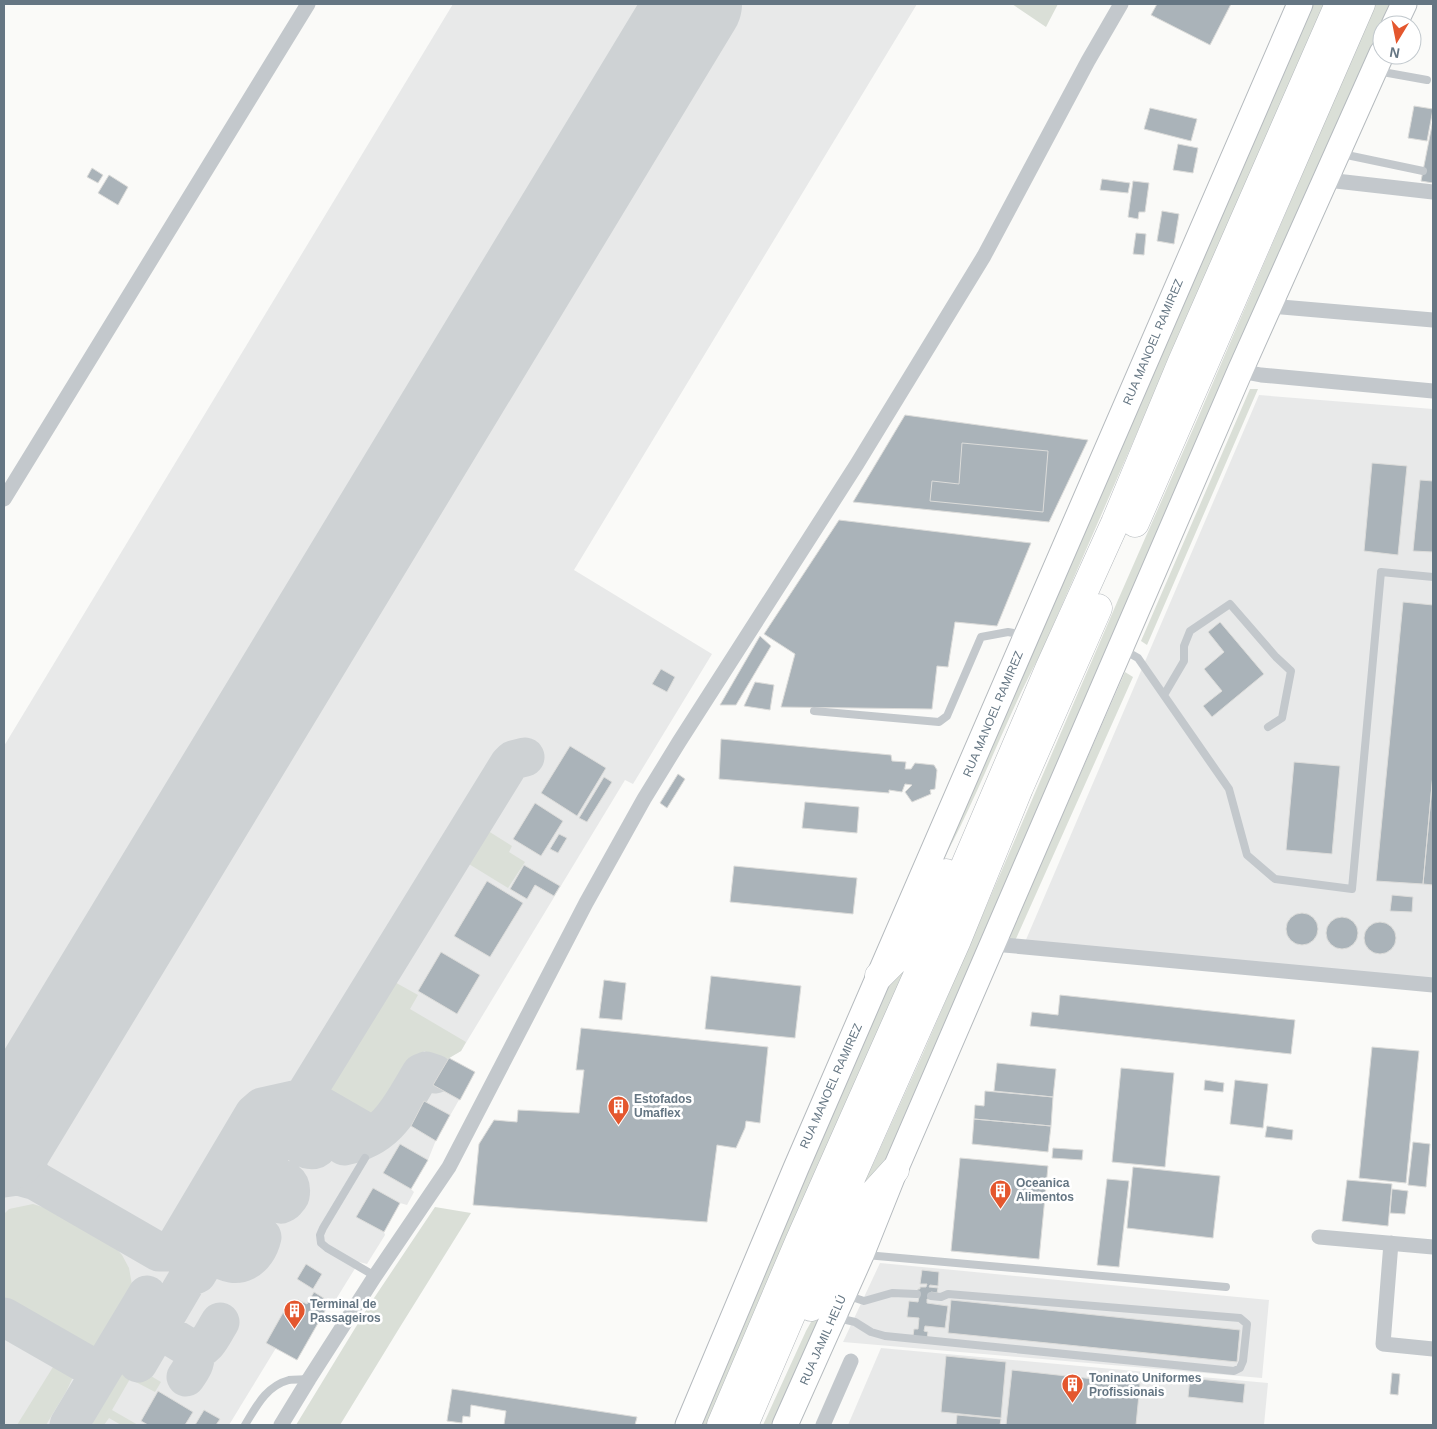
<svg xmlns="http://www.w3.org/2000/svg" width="1437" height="1429" font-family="Helvetica,sans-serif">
<rect width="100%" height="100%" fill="#fafaf8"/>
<path fill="#e8e9e9" d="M453,4H917L574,570L712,654L633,784L625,780L461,1051L449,1058L475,1072L436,1140L428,1160L411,1189L414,1192L407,1205L400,1203L384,1232L385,1235L367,1264L359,1262L333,1304L330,1302L297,1360L276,1348L229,1425H4V746Z
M1259,395L1433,409V981L1025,942Z
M880,1263L1269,1300L1262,1378L843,1342Z
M881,1348L1268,1383L1264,1425H848Z"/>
<path fill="#dadfd7" d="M1012,4H1058L1046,27Z
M1309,4H1324L1041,653C1000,729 973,813 928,886Z
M1375,4H1393L1261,300L888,1159L844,1221L874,1162L924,1051L1118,600L1200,413Z
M1250,389H1258L1147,645L1141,641Z
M1125,672L1133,677L1015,941L1008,939Z
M485,829L512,846L509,852L525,862L508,888L464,861Z
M929,917L708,1425H695L877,1003Z
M391,980L418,995L410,1009L466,1042L461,1051L444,1061L424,1051L385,1116L378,1124L363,1121L322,1096Z
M33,1204L58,1212L113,1245L122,1255L129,1268L132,1285L130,1299L94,1358L4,1304V1214L9,1209Z
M435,1207L471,1213L400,1327L340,1425H296L368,1307Z
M846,1259L777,1425H763L806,1331Z
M119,1357L161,1382L155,1392L130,1379L112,1410L138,1425H121L109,1418L104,1425H95L84,1418Z
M57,1364L67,1367L74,1375L66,1392L46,1425H17L53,1367Z"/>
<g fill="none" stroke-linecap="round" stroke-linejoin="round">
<path stroke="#ced2d4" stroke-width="39" d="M18,1119C13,1149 15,1159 36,1181
M294,1137C305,1153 320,1156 324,1134
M344,1146C388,1138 400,1108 421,1073L426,1071L435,1074
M231,1169C236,1172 238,1177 242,1181C253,1190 268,1197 281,1204L285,1202L290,1196C293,1181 283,1178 270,1176
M4,1178L18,1176L36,1181L159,1252H167L175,1247L254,1114L262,1107L298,1099L312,1101L364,1131
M214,1256H217C237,1273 257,1259 262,1237L231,1217L229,1207L217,1197
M135,1315L193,1350C198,1361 192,1368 186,1377
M4,1317L100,1372
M193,1350C207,1350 213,1333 220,1322
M138,1363L188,1278L197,1274L281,1134L509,764L513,760L525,757
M69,1425L147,1295"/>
<path stroke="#ced2d4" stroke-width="96" d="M4,1143L694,4"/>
</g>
<path fill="#aab3b9" stroke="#dcdcda" d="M1157,4H1231L1210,45L1151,15Z
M1414,106L1433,109L1427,141L1408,138Z
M1150,108L1197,119L1191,141L1144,129Z
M1433,120V183L1421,181Z
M1178,144L1198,148L1193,173L1173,170Z
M92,168L103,175L98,183L87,177Z
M109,175L128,187L118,205L98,193Z
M1102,179L1130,183L1128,193L1100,190Z
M1133,181L1149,183L1145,212H1139L1138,219L1128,217Z
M1162,211L1179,214L1174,244L1157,241Z
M1136,233L1146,234L1144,255L1133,254Z
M905,415L1088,440L1049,522L853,502Z
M962,443L1048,451L1043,512L930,501L932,481L959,484Z
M1372,463L1407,466L1398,555L1364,551Z
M1420,480L1433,481V552L1413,551Z
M839,520L1031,543L997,626L955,622L948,667L937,666L932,709L781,707L795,654L764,634Z
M1403,602L1433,605V774L1423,884L1376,881Z
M1220,622L1264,674L1212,717L1203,706L1222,691L1204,669L1224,652L1208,632Z
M760,636L771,646L736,705H720Z
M661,669L675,677L667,692L652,684Z
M755,682L774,685L770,710L744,706Z
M721,739L891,755L892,761L906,762L905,769H911L915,763L934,765L937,770L935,789L930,790L931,794L912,802L905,792L912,785L905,784L902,792L889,790V793L719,779Z
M570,746L606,768L577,816L541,793Z
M1294,762L1340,766L1332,854L1286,850Z
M678,774L685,779L667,808L660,803Z
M1433,774V885L1423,884Z
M604,777L612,782L587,822L579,818Z
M805,802L859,807L857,833L802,828Z
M535,803L563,821L541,856L513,839Z
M559,834L567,838L558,853L550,849Z
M524,865L560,886L554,896L535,885L527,899L510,889Z
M734,866L857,878L853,914L730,902Z
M487,881L523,903L490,957L454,936Z
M1392,895L1413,897L1412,912L1390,911Z
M1286 929a16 16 0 1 1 32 0a16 16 0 1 1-32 0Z
M1326 933a16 16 0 1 1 32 0a16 16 0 1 1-32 0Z
M1364 938a16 16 0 1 1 32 0a16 16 0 1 1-32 0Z
M441,952L480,975L457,1014L418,991Z
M711,976L801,986L795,1038L705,1029Z
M604,980L626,983L622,1020L599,1018Z
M1060,995L1295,1020L1291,1054L1030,1026L1032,1012L1058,1015Z
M581,1028L768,1047L760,1123L746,1121L745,1128L736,1148L717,1145L707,1222L473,1205L479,1144L494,1120L517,1122L518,1110L579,1113L584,1070H576Z
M1372,1047L1419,1051L1406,1183L1359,1178Z
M449,1058L475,1072L460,1100L433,1085Z
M997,1063L1056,1069L1053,1097L994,1091Z
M1121,1068L1174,1073L1165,1167L1112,1162Z
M1205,1080L1224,1083L1223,1092L1204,1090Z
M1235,1080L1268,1084L1263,1128L1230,1124Z
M985,1091L1053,1097L1051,1126L974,1119L975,1105L984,1106Z
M424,1101L450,1115L436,1141L411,1126Z
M974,1119L1051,1126L1048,1152L972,1144Z
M1267,1126L1293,1130L1292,1140L1265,1137Z
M1413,1142L1430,1144L1426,1187L1408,1185Z
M400,1144L428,1160L411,1189L383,1173Z
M1053,1148L1083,1150L1082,1160L1052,1158Z
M960,1158L1048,1166L1039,1259L951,1251Z
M1133,1167L1220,1176L1213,1238L1127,1228Z
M1107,1179L1129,1181L1119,1267L1097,1265Z
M1347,1180L1392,1184L1388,1226L1342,1221Z
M373,1188L400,1203L384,1232L356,1217Z
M1392,1189L1408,1191L1405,1214L1390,1213Z
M306,1264L322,1274L313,1289L297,1279Z
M922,1270L939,1272L938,1286L930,1285L929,1287L938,1288L937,1293L931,1292L930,1299H927V1303L948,1306L945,1328L925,1326L924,1331L928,1332L927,1338L913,1336L914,1329H918L919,1318L907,1317L909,1301L918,1302L919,1297H916L918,1289H920V1287H926L927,1284H920Z
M314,1292L330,1302L297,1360L266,1343L284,1311L298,1318L302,1311L294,1307L298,1300L307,1304Z
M951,1300L1240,1330L1237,1362L948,1333Z
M946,1356L1006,1362L1001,1418L941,1412Z
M1012,1370L1140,1384L1136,1425H1006Z
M1392,1373L1400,1374L1398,1395L1390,1394Z
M1190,1378L1245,1384L1243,1403L1188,1397Z
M452,1389L637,1417L635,1425H504L506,1411L471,1405L470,1417L463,1416L462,1423L447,1421Z
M158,1391L193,1412L185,1425H148L141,1421Z
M204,1410L220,1419L216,1425H195Z
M957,1415L1001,1419L1000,1425H956Z"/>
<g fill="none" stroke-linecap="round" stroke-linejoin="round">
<defs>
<path id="primary" d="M1394,25L1404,4
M688,1425L796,1168L1300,4
M785,1425L861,1255L895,1170L1240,371L1382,53"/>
<path id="highway" d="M1135,523L1361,4
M879,976L894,961L946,873
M811,1307L875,1192L895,1170
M721,1425L799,1242L937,931L1049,669L1115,523L1182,362L1339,4
M744,1425L819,1250L957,940L1019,788L1098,608"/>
</defs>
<use href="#primary" stroke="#b5babe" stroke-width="27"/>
<use href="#highway" stroke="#b4b9bd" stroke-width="29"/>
<path stroke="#c3c8cc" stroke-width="8" d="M1377,71L1427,80
M1342,154L1423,171
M1124,650L1138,658L1229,789L1247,855L1275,879L1352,889L1381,572L1433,577
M1164,695L1184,661V646L1190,631L1230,604L1276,657L1291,671L1282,718L1268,727
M814,711L939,722L947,716L981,637L1008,632L1024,635
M365,1158L323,1228L320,1235L321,1243L327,1248L375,1276
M866,1255L1226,1287
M846,1295L864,1301L892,1293L917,1294
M838,1318L855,1322L871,1332L885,1336L1234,1371L1240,1368L1243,1361L1247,1324L1240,1318L948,1294L941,1297L931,1296
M245,1425C256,1407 266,1386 289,1380C295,1379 302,1380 309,1379"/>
<path stroke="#c3c8cc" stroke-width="15" d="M1327,180L1433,192
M1269,306L1433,320
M1240,371L1261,375L1433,391
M4,499L308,4
M993,944L1433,985
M1319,1237L1433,1247
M1391,1243L1383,1344L1433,1349
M281,1425L309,1379L375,1276L449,1167L586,903L644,799L679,742L857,464L984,256L1088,61L1121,4
M823,1425L851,1361"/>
<use href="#primary" stroke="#fff" stroke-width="25"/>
<use href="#highway" stroke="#fff" stroke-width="28"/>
</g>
<defs>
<symbol id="building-pin" viewBox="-11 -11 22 30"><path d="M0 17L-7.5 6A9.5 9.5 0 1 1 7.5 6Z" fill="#e4572e" stroke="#fff"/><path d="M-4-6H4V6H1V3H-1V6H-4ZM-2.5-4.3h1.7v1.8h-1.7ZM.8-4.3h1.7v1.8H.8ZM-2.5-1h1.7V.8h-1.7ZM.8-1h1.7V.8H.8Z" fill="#fff"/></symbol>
</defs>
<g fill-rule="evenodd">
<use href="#building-pin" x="606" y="1094" width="25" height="34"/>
<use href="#building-pin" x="988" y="1178" width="25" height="34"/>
<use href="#building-pin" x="282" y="1298" width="25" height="34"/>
<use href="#building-pin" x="1060" y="1372" width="25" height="34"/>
</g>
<g text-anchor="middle" stroke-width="5" stroke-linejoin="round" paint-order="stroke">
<g font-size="12" fill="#657683" stroke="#fff">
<text transform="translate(1153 342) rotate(-67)" y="4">RUA MANOEL RAMIREZ</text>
<text transform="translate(993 714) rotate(-67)" y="4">RUA MANOEL RAMIREZ</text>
<text transform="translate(831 1086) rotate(-66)" y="4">RUA MANOEL RAMIREZ</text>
<text transform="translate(823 1340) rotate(-66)" y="4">RUA JAMIL HELÚ</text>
</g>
<g font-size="12" font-weight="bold" fill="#657683" stroke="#fff" text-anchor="start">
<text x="634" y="1103">Estofados<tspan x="634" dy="14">Umaflex</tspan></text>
<text x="1016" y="1187">Oceanica<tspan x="1016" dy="14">Alimentos</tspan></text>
<text x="310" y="1308">Terminal de<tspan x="310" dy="14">Passageiros</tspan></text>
<text x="1089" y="1382">Toninato Uniformes<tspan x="1089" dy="14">Profissionais</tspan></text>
</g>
</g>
<rect width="1437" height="1429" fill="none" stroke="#657683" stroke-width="10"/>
<g transform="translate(1397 40) rotate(190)"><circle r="24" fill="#ffffff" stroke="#c1c8cd"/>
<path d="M0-4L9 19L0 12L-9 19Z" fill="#e4572e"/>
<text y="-8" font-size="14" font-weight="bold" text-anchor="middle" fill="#657683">N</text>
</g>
</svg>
